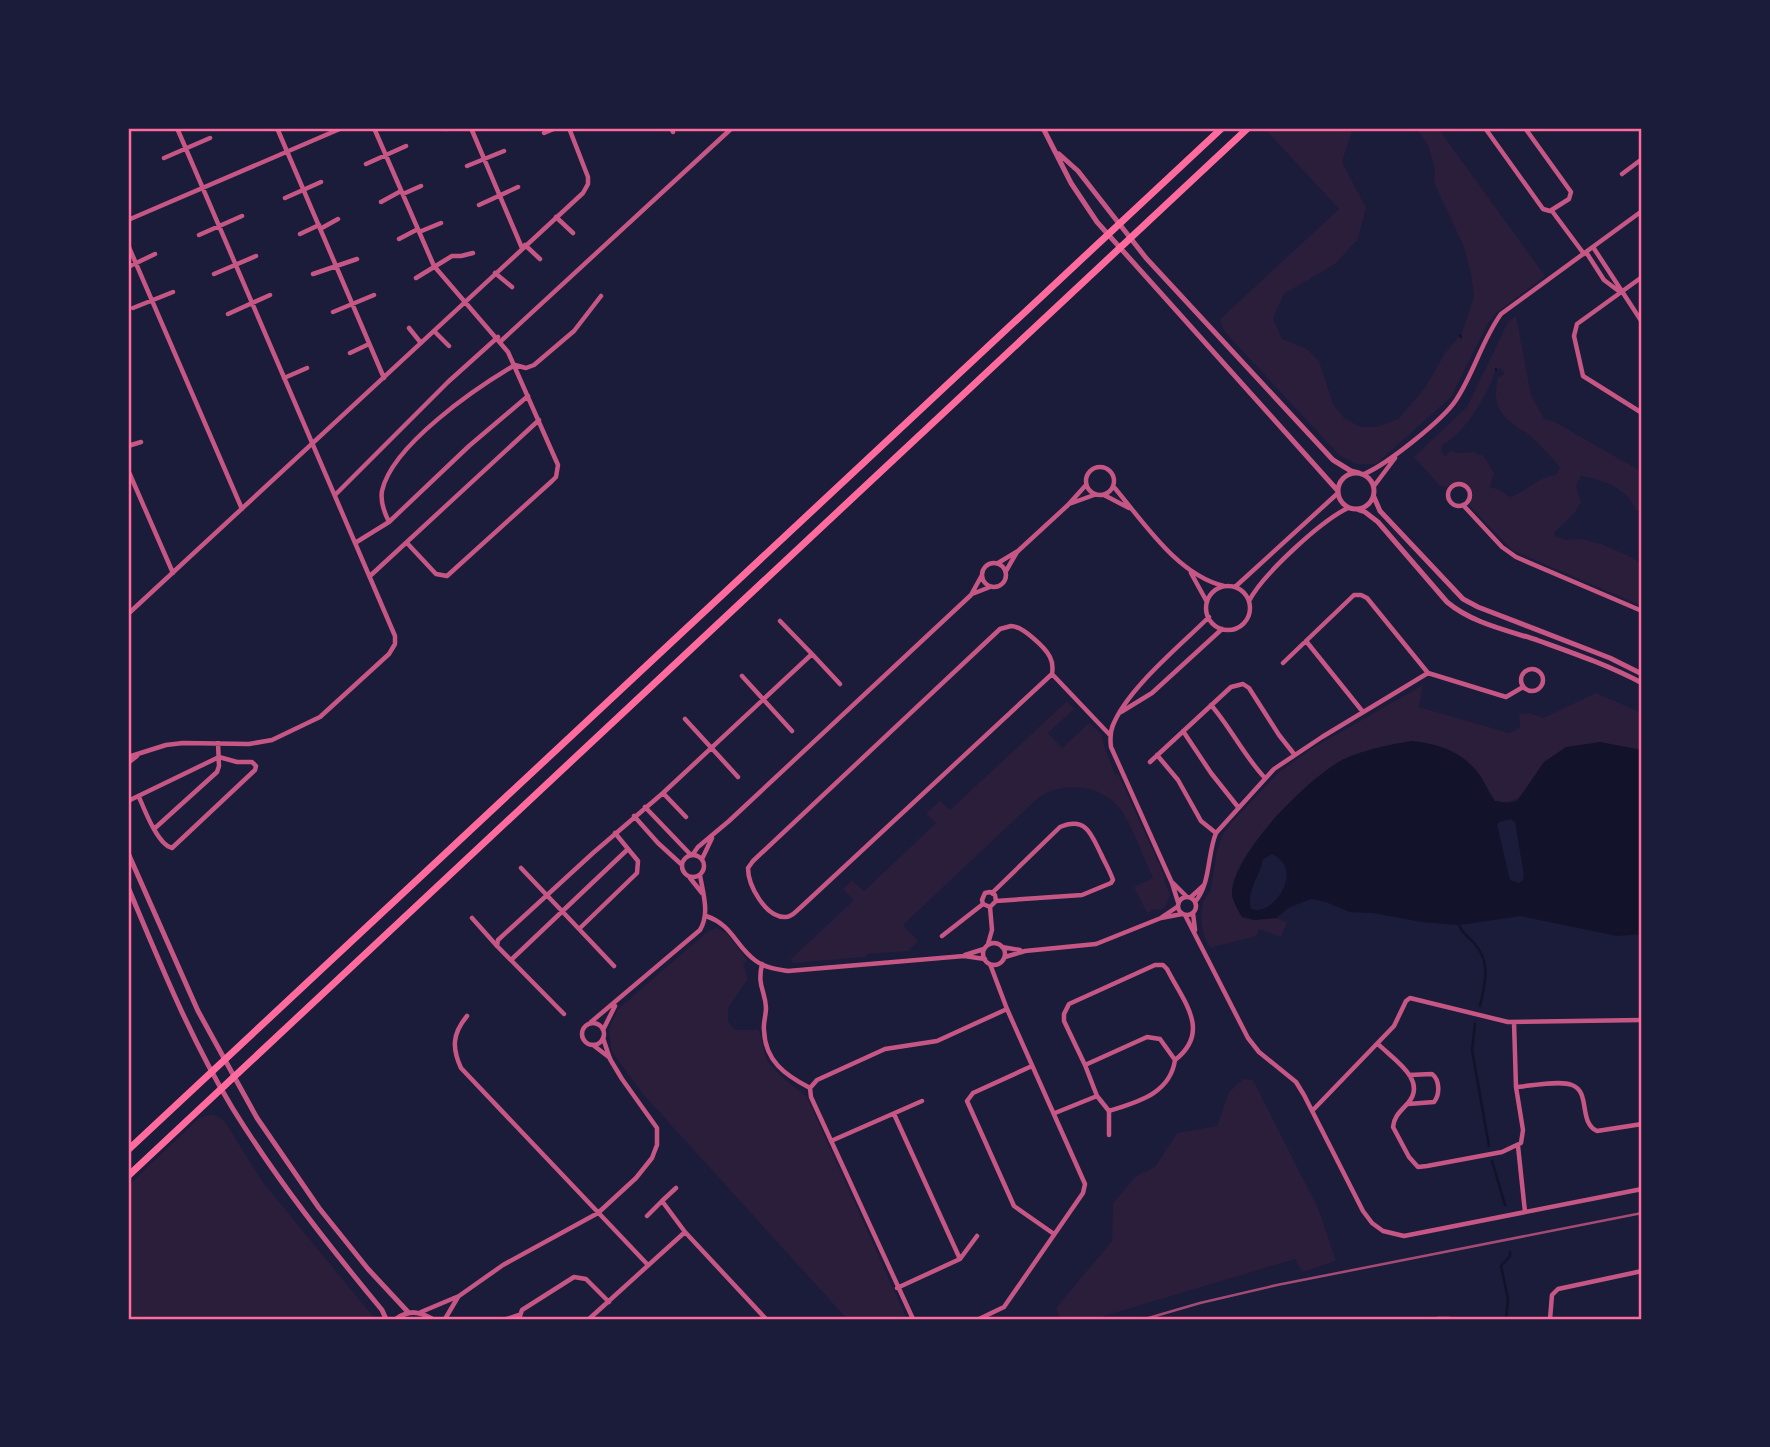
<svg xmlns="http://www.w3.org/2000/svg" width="1770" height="1447" font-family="Arial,sans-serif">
<rect width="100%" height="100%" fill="#1b1b3a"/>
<path fill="#2a1e3b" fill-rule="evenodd" d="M1264,128H1353L1342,162L1366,208L1358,239L1335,264L1284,294L1273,318L1282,339L1307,349L1319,361L1333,404L1344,418L1361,427H1376L1398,419L1425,388L1445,353L1462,333L1474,297L1471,274L1464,247L1434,183L1435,169L1428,145L1416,128H1438L1545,276L1495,314L1487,325L1451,397L1376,464H1356L1339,455L1224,331L1220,319L1339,209Z
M1516,316L1531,395L1544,419L1555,422L1642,472V512L1636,510C1627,488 1604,480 1581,476L1576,486L1581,502L1576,511L1554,533L1555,536L1565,540L1582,539L1601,544L1629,556L1642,564V606L1512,550L1469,505L1473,494L1468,485L1458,482L1446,487L1440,486L1414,457L1467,407L1508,322ZM1500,368L1505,373L1498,378C1491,407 1502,418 1525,432C1531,435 1555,461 1560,467L1556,475C1535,478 1528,491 1510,497L1502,491L1490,487L1494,473L1483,455L1476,454L1475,452L1459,453L1451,451L1445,456L1441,452L1442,445C1464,434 1486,398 1495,372Z
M1423,685L1419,707L1509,733L1520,728L1519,714L1529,713L1543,718L1596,693L1642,713V750L1633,748L1544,762C1530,782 1523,808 1495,801L1481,777L1412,741L1389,745L1342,760L1311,783L1273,819L1235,900L1239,912L1254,920L1276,918L1287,922L1281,937L1259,929L1256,936L1210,948L1203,933L1201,916L1203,902L1211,889L1217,850L1223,835L1231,823L1277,774L1311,749Z
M1067,701L1074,709L1048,733L1062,748L1089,723L1102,735L1104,746L1115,774H1118L1166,879L1164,880L1170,895L1166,906L1161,910L1155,909L1147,913L1134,887L1153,878C1143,857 1135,832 1123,813C1104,784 1066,781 1039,797L903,925L918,941L908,951L867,954L865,957L794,963L790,960L854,900L843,889L852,880L864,891L936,823L926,813L940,801L950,810Z
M716,928L727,933L747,960L743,964L748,979L728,1008V1022L736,1030H759L767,1061L783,1078L807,1097L907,1319H847L643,1094L612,1052L609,1030L617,1010L707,932Z
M1243,1079L1253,1080L1318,1208L1336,1261L1302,1272L1295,1259L1094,1319H1060L1056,1308L1112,1241L1113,1203L1136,1176L1155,1167L1177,1133L1217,1126L1229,1092Z
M212,1114L224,1120L262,1181L375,1319H128V1186L199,1118Z"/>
<path fill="#12122b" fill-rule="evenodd" d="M1412,741C1440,744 1464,752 1481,777C1486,785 1489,794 1495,801L1508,803L1517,801L1544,762L1566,747L1600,742L1642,750V934L1617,936L1521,916L1459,925L1422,922L1373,913L1350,912L1326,902L1311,899L1290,907L1276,918L1254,920L1242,917C1239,912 1231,899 1232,893C1233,853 1310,776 1344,759C1366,749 1389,745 1412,741ZM1511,819L1515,822L1524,875L1523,880L1519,883L1510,880L1497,825L1499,822ZM1272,854C1307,871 1271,918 1251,909C1246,890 1260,877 1263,859Z"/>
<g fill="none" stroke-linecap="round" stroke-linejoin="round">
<path stroke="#12122b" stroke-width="2.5" d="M1460,335L1461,337
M1496,369V370
M1459,925C1463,934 1467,936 1473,942C1492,962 1485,982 1480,1006
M1475,1024L1472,1050L1489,1146
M1492,1161L1505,1205
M1506,1319L1508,1299L1501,1266L1510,1256V1252"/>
<path stroke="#c65784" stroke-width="4.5" d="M277,128L384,378
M374,128L434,266L508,352L558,465L556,477L552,481L447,576L436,574L407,543
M471,128L522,248
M671,128L673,132
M1485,128L1543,209L1550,211L1569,199L1571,192L1525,128
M446,129L448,128
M544,133L556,128
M164,158L210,138
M366,164L406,146
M467,166L504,151
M1622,174L1642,159
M403,194L421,186
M285,198L321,182
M381,202L401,191
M479,205L518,187
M1552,211L1584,254
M556,217L573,233
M128,220L342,128
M320,229L338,219
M419,232L441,223
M300,234L319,225
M199,235L242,216
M399,239L418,229
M128,245L242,509
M525,245L540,259
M1593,247L1642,322
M1586,252L1604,280L1620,292
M128,267L155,254
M495,273L512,287
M214,274L256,256
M313,274L357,259
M1642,277L1577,324L1574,336L1583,376L1642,413
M416,278L452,256H461L473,253
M133,308L173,292
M333,312L374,295
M228,314L270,295
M409,328L421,343
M434,331L449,346
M501,341L732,128
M350,353L369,344
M284,378L307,368
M128,446L141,442
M1086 481a14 14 0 1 1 28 0a14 14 0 1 1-28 0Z
M128,470L173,573
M1364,474C1386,465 1443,420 1456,400C1474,373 1482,340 1501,314L1642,211
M1448 495a11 11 0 1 1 22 0a11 11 0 1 1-22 0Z
M1113,486C1143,521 1177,575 1224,586
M1374,486L1395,458
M335,495L448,382L498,337
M1104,495L1129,508
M1069,504L1094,495
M1463,505L1502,547L1516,557L1642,611
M389,522C384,512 380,502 382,491C392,445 476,388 515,365L526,368L534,365L574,331L601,296
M355,543L389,522L469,446L528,396
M982 575a12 12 0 1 1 24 0a12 12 0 1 1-24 0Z
M998,563L1018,551L1068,505L1086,485
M1006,571L1017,552
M1191,573L1207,602
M370,576L539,420
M1206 608a22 22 0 1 1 44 0a22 22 0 1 1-44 0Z
M1235,587L1338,493
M972,594L990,587
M1249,601C1263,574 1321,521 1348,508
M128,614L583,193L588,184V177L569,128
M780,621L812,654
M1011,626C1022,626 1045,647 1050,657C1053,663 1053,668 1052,674L800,908C795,912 792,917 785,917C765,917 748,885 748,868L753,861L1000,629Z
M1306,641L1363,712
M1283,663L1354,595H1361L1367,598L1428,673L1506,697L1523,687
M1521 680a11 11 0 1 1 22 0a11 11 0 1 1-22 0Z
M1052,674L1109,734
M742,676L792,731
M1211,705C1231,728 1244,756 1265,778
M1121,712L1152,693L1222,629
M685,719L738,777
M1183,731L1211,773L1238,807
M1157,755L1178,780L1201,821L1216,833
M128,757L166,745L183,743L249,744L272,740L320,717L389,654L395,644V636L177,128
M1150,762L1231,687L1243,684L1249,688L1279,735L1294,754
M128,763L137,756
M663,793L686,817
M128,801L219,757L237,762H252L256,766L255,770L172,848C158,845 145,811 139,797
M645,807L690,854
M634,816L658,843L681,864
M154,829L217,772L219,766L218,743
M693,854L698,847L729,821L971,595L982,575
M682 866a11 11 0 1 1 22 0a11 11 0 1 1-22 0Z
M702,859L712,838
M521,868L579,929L637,873L638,861L615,833
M690,878L702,893
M1173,883L1186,896
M992,893L1060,827C1086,816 1091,834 1101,854C1105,863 1110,871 1113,880L1111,883L1082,895L996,901L990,907L983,904L982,900L985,893L990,892L995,895L996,901
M1178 906a9 9 0 1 1 18 0a9 9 0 1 1-18 0Z
M1191,897L1203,886
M1178,902L1172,883L1111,747C1110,739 1110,732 1113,725C1128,688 1180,646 1209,617
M1195,902C1211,883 1207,855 1216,833L1274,769L1322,737L1428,673
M1193,913L1195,930
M1185,915L1248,1038L1259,1052L1296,1082L1304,1095L1363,1211L1372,1223L1383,1231L1404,1236L1642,1189
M706,916C733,925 735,946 756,961C766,968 776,969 788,971L964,956L985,959
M1162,917L1177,907
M472,918L497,946
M579,929L614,966
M942,936L983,904
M983 954a11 11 0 1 1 22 0a11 11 0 1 1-22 0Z
M988,944L992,930L990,907
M1002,947L1020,950
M965,955L984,949
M1005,957L1025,951L1096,944L1161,918L1182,914
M511,960L628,849
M762,964C757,987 765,989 766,1008C766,1016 763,1023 764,1030C765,1061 785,1075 810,1088
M564,1014L497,946L498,940L593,853L663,793L812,654L840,684
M467,1016C452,1034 452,1048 461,1068L648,1265
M591,1022L700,930C710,913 703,894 700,875
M582 1034a11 11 0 1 1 22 0a11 11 0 1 1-22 0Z
M603,1030L615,1006
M1378,1044C1393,1059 1428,1080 1408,1103C1401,1111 1394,1116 1393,1127L1409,1157L1418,1167L1427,1166L1502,1152L1521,1143L1523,1130L1516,1087L1514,1022
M593,1045L610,1058
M1085,1065L1147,1037L1160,1039L1175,1060C1170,1094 1137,1102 1109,1111
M1032,1066L973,1093L967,1101L1014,1206L1054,1234
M1516,1087C1530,1086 1560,1080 1572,1085C1591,1092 1578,1122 1597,1131L1642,1124
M810,1088L811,1097L913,1319
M810,1088L817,1080L885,1049L937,1041L1007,1009
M1408,1104L1434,1102C1440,1095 1440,1080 1432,1074L1409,1075
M1313,1110L1394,1026L1406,1001L1410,998L1508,1022L1642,1020
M1055,1113L1097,1096
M894,1114L960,1259
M1109,1135V1111L1097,1096L1085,1065L1064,1021V1014L1069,1004L1155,965H1163L1167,969C1183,1001 1212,1031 1175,1060
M831,1141L922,1101
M1518,1146L1525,1212
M676,1188L662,1201L685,1232L766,1319
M647,1216L662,1201
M897,1288L960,1259L977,1236
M421,1312L459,1296L503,1265L598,1213L636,1178L652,1158L657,1145V1128L622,1079L610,1059L603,1038
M445,1319L458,1297
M507,1319L519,1315
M519,1319L522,1310L574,1277L586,1279L609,1302
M589,1319L685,1232
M979,1319L1004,1307L1083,1193L1085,1184L1007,1009L990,964
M1438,1319H1449
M1550,1319L1552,1295L1558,1289L1642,1271"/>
<path stroke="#c65784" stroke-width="5" d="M1043,128L1071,183L1097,222L1338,491
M1059,154L1078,171L1146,258L1333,460L1351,471L1359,473
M1338 491a18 18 0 1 1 36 0a18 18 0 1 1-36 0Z
M1374,497L1380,511L1463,599L1478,607L1610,658L1642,674
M1359,510L1365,512L1378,522L1447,602C1472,623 1506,630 1537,640C1573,653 1608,665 1642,683
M128,853L198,1011L257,1118L319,1208L368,1269L408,1312
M128,887C160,963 190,1038 233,1109C277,1180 329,1246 382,1310L386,1319
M396,1319C409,1310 419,1311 432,1319"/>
<path stroke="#ff6b9d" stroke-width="7" d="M128,1150L1222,128
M128,1176L1248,128"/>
<path stroke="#a44b75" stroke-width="2.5" d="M1145,1319L1200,1303L1277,1285L1642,1213"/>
</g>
<rect width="1770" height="1447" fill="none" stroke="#1b1b3a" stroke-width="259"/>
<rect x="130" y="130" width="1510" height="1188" fill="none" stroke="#ff6b9d" stroke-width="2.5"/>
</svg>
